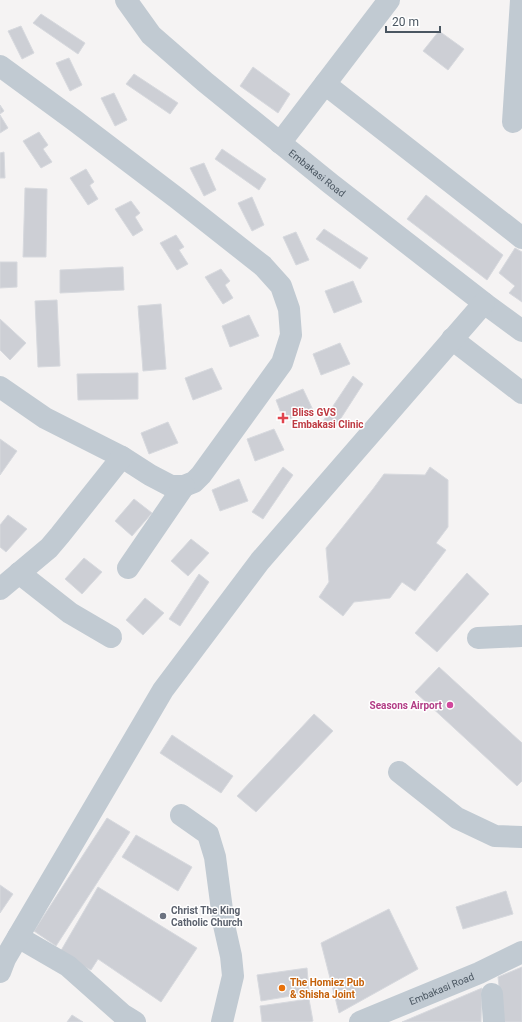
<svg xmlns="http://www.w3.org/2000/svg" width="522" height="1022" font-family="Roboto,sans-serif">
<rect width="100%" height="100%" fill="#f5f3f3"/>
<path fill="#cdcfd5" stroke="#d7d9de" d="M41,14L85,43L78,54L33,23Z
M21,26L34,53L22,59L8,31Z
M439,31L464,49L448,70L423,51Z
M69,58L82,85L70,91L56,63Z
M253,67L290,94L278,113L240,86Z
M134,74L178,103L170,114L126,84Z
M114,93L127,120L115,126L101,98Z
M0,105L4,111L0,114Z
M0,115L8,128L0,133Z
M39,132L48,145L43,149L52,162L41,168L23,141Z
M222,149L266,179L259,190L215,159Z
M4,152L5,178H0V153Z
M204,163L216,190L204,196L190,168Z
M86,169L94,182L90,185V186L98,199L88,205L70,178Z
M25,188L47,189L46,257H23Z
M426,195L503,255L487,280L407,219Z
M252,197L264,225L252,231L238,203Z
M131,201L140,213L135,217L143,230L133,236L115,209Z
M324,229L368,258L360,269L316,239Z
M296,232L309,260L296,265L283,237Z
M176,235L184,247L179,250L188,264L177,270L160,243Z
M515,248L522,252V302L509,293L515,286L499,273Z
M0,262H17V287L0,288Z
M123,267L124,290L60,293V270Z
M221,269L230,281L225,285L233,298L223,304L205,277Z
M353,281L362,302L334,313L325,291Z
M57,300L60,366L38,367L35,301Z
M161,304L166,369L143,371L138,306Z
M249,315L259,336L230,347L222,326Z
M0,319L26,343L10,360L0,350Z
M340,343L350,364L321,375L313,354Z
M212,368L222,389L193,400L185,378Z
M138,373V399L78,400L77,374Z
M353,376L363,384L334,429L323,421Z
M303,389L313,410L284,421L276,400Z
M168,422L178,443L149,454L141,433Z
M274,429L284,450L255,461L247,439Z
M0,439L17,451L0,475Z
M283,467L293,475L263,519L252,512Z
M430,467L448,480V527L436,543L446,550L415,591L402,582L390,598L354,602L343,616L319,597L329,582L326,548L373,489L384,474L425,475Z
M239,479L248,501L220,511L212,490Z
M134,499L152,513L132,536L115,521Z
M8,515L27,529L6,552L0,547V525Z
M191,539L209,553L188,576L171,561Z
M84,558L102,572L82,594L65,579Z
M467,573L489,594L437,652L415,633Z
M199,574L209,582L180,626L169,619Z
M145,598L164,613L143,635L126,620Z
M439,667L522,743V781L517,786L415,692Z
M314,714L333,731L256,812L237,796Z
M172,735L233,776L221,793L160,753Z
M107,818L130,832L56,946L34,931Z
M136,835L192,867L178,891L122,857Z
M0,885L13,894L0,913Z
M98,887L197,948L161,1002L98,959L91,970L59,954Z
M506,891L513,914L463,929L456,907Z
M389,909L418,969L339,1013L321,943Z
M522,967V1022H503L498,977Z
M307,968L309,993L261,1001L257,975Z
M482,988L481,1022H402Z
M309,999L313,1021L310,1022H262L260,1006Z
M72,1015L83,1022H67Z"/>
<g fill="none" stroke-linecap="round" stroke-linejoin="round">
<g stroke="#c1cad2" stroke-width="22">
<path id="s1" d="M126,0L151,35L205,82L331,184L484,303L522,331"/>
<path d="M0,66L74,120L178,199L263,266L281,286L289,309L291,335L282,363L201,475L194,482L184,486H171L150,475L122,457L45,418L0,387"/>
<path d="M325,84L522,238"/>
<path d="M513,122L521,0"/>
<path d="M280,143L389,0"/>
<path d="M452,339L522,393"/>
<path d="M128,568L184,486"/>
<path d="M19,573L70,613L111,637"/>
<path d="M0,589L49,548L60,535L122,457"/>
<path d="M478,638L522,636"/>
<path d="M399,772L457,818L495,836L522,837"/>
<path d="M181,815L208,834L215,857L224,925L231,956L233,976L222,1022"/>
<path d="M18,937L68,966L122,1014L135,1022"/>
<path d="M0,972L5,959L163,690L260,561L484,303"/>
<path d="M492,994L494,1022"/>
<path id="s2" d="M360,1022L479,973L522,952"/>
</g>
</g>
<path fill="#e0444e" stroke="#fff" stroke-width="1.5" d="M281 412h4v4h4v4h-4v4h-4v-4h-4v-4h4z"/>
<circle fill="#d1479c" stroke="#fff" stroke-width="1.5" cx="450" cy="705" r="4"/>
<circle fill="#6b7280" stroke="#fff" stroke-width="1.5" cx="163" cy="916" r="4"/>
<circle fill="#e8710a" stroke="#fff" stroke-width="1.5" cx="282" cy="988" r="4"/>
<g text-anchor="middle" stroke-width="3" stroke-linejoin="round" paint-order="stroke">
<g font-size="10" fill="#4a5661" stroke="#fff">
<text dy="4" stroke="none"><textPath href="#s1" startOffset="259">Embakasi Road</textPath></text>
<text dy="4" stroke="none"><textPath href="#s2" startOffset="88">Embakasi Road</textPath></text>
</g>
<g font-size="10" font-weight="bold" fill="#be3a42" stroke="#fff" text-anchor="start">
<text x="292" y="416">Bliss GVS<tspan x="292" dy="12">Embakasi Clinic</tspan></text>
</g>
<g font-size="10" font-weight="bold" fill="#b23c85" stroke="#fff" text-anchor="end">
<text x="442" y="709">Seasons Airport</text>
</g>
<g font-size="10" font-weight="bold" fill="#5b616d" stroke="#fff" text-anchor="start">
<text x="171" y="914">Christ The King<tspan x="171" dy="12">Catholic Church</tspan></text>
</g>
<g font-size="10" font-weight="bold" fill="#c56008" stroke="#fff" text-anchor="start">
<text x="290" y="986">The Homiez Pub<tspan x="290" dy="12">&amp; Shisha Joint</tspan></text>
</g>
</g>
<path d="M386 26v6h54v-6" fill="none" stroke="#4a5661" stroke-width="2"/>
<text x="392" y="26" font-size="12" fill="#4a5661" stroke="#ffffff" stroke-width="3" paint-order="stroke">20 m</text>
</svg>
